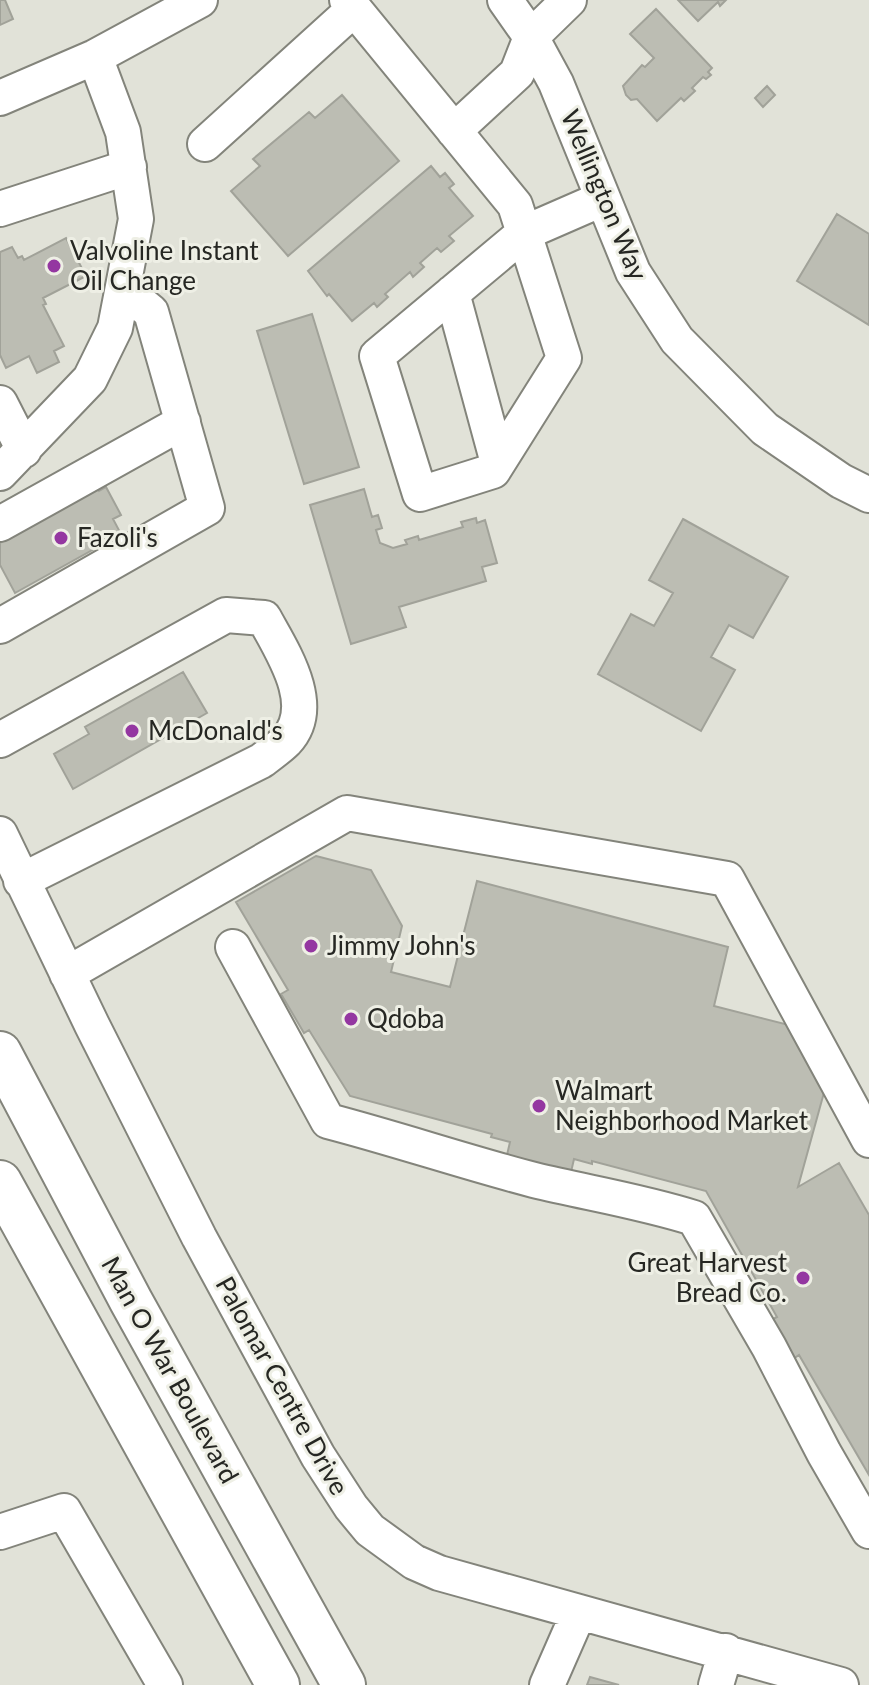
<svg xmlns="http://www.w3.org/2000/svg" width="869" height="1685" font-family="Lato,sans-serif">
<rect width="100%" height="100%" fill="#e1e2d8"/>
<path fill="#bcbdb3" stroke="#a1a299" stroke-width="2" d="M0,0H5L13,19L0,25Z
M678,0H726L720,6L718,2L698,21Z
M656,9L712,68L708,72L711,75L706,79L703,77L692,88L695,91L684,101L681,98L657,121L637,99L631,100L626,95L623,86L642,65L645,67L654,58L630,34Z
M767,86L775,95L763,107L755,98Z
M342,95L399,161L288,256L231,191L260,166L253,159L309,112L315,118Z
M431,166L440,177L445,173L454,184L449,188L473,216L449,236L454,241L441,252L437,248L420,263L424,267L413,277L410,272L385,294L388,297L377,307L374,303L352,321L329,294L327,296L308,271Z
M837,214L869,234V325L797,281Z
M66,238L86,276L43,298L46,304L43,305L64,346L54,351L59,362L37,373L29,356L6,368L0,355V252L12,247L18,258L22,256L24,260Z
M312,314L359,467L304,484L257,331Z
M106,487L121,515L113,519L121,534L15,593L0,565V543L97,488L99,491Z
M364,489L372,517L378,515L382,528L376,530L380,543L393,548L407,544L405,540L418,536L419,540L463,527L461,522L476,518L477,523L485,520L497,563L482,567L486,581L399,607L406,627L351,644L310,505Z
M683,519L788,577L753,638L729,625L711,657L735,670L701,731L598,674L631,614L654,626L673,593L649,580Z
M183,672L207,713L73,789L54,754L89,734L85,727Z
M316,856L371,870L402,926L391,972L450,987L477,881L728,947L714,1006L789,1025L825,1089L798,1187L839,1163L869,1215V1475L799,1355L793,1359L771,1320L777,1317L706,1191L592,1161V1164L574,1159L571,1172L507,1155L510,1142L491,1137L492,1134L350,1096L309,1030L304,1033L281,994L288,990L236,902Z
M590,1677L619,1685H587Z"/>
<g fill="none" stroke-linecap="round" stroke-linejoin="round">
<defs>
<path id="minor" d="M347,0L515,205L564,358L493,471L420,494L377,356L524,233L602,199
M505,0L531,37L556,83L633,272L677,340L765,429L841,481L869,495
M0,98L95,57L200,0
M454,131L517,73L531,37L569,0
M205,144L354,9
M0,209L129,167
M452,293L498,463
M0,403L24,450
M0,473L90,379L115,328L136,219L123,132L95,57
M0,524L183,422
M0,626L207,508L151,312L123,289
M0,740L226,615L264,618C282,651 319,706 286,741C279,748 269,755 261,761L21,881
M0,834L92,1025L199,1237L318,1456L351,1507L370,1530L414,1562L439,1573L841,1685
M233,947L328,1121C397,1139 465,1162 534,1180C588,1193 640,1201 694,1218L769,1347L824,1453L869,1531
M67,974L347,813L727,879L869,1140
M0,1532L64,1511L165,1685
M547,1685L579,1612
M716,1685L726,1651"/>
<path id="major" d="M0,1053L131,1301L344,1685
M0,1182L278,1685"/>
</defs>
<use href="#minor" stroke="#83847b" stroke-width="38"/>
<use href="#major" stroke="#83847b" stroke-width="46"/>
<use href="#minor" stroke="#fff" stroke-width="34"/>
<use href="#major" stroke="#fff" stroke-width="42"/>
</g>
<g fill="#9437a1" stroke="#eeefe5" stroke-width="3">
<circle cx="54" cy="266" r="8"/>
<circle cx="61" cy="538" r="8"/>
<circle cx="132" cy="731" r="8"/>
<circle cx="311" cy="946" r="8"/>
<circle cx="351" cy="1019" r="8"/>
<circle cx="539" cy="1106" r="8"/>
<circle cx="803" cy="1278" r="8"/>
</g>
<g text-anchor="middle" stroke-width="6" stroke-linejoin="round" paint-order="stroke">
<g font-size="26" fill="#262723" stroke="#eeefe5">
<text transform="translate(604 195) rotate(67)" y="9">Wellington Way</text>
<text transform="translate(170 1370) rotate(61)" y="9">Man O War Boulevard</text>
<text transform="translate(282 1386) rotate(61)" y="9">Palomar Centre Drive</text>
</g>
<g font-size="26" fill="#262723" stroke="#eeefe5" text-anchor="start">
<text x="70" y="260">Valvoline Instant<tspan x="70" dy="30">Oil Change</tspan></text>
<text x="77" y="547">Fazoli's</text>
<text x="148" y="740">McDonald's</text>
<text x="327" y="955">Jimmy John's</text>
<text x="367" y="1028">Qdoba</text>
<text x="555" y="1100">Walmart<tspan x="555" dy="30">Neighborhood Market</tspan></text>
<text x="787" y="1272" text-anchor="end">Great Harvest<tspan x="787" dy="30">Bread Co.</tspan></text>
</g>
</g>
</svg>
